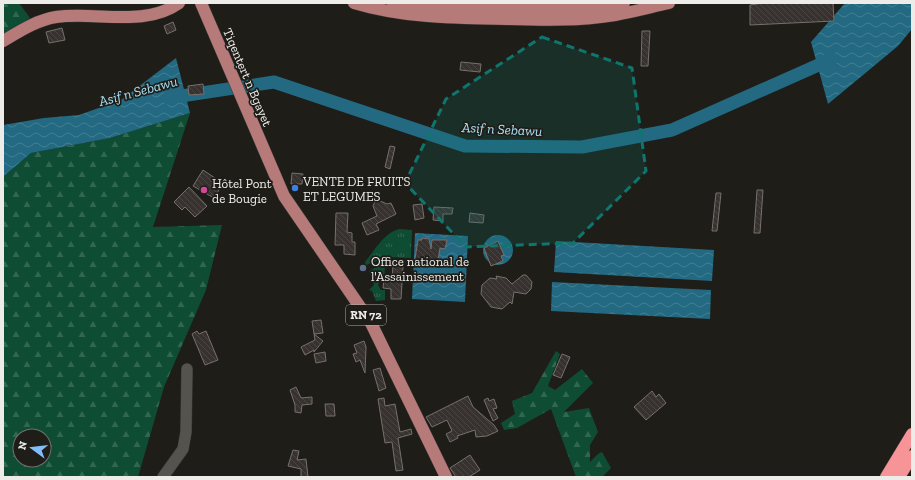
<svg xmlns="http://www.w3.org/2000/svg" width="915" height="480" font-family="'Zilla Slab',serif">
<defs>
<pattern id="grass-tufts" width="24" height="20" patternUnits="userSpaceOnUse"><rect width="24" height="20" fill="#0e4d33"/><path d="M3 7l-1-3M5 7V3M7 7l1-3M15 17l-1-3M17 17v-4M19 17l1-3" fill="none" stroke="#316751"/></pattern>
<pattern id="forest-firs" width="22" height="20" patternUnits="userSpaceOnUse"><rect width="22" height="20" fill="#0e4d33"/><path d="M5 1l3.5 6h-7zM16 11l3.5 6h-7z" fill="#316751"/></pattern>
<pattern id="water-waves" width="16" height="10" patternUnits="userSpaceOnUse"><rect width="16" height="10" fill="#226981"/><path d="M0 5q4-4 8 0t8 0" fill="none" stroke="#427f93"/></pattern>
<pattern id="building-back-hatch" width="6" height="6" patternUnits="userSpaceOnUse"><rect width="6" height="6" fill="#37312f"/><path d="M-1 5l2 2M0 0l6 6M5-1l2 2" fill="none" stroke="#4a4543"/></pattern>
</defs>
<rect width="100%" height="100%" fill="#1e1d18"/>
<path fill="url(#grass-tufts)" d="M399,229L412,230L411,258L387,257L366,265L365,262C375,250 384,233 399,229Z
M382,264L385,267L384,280H380L378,285L381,290H385V300L376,301L372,291L369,290L374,285L369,271Z"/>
<path fill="url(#forest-firs)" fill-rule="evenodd" d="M3,3H19L30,18L3,36Z
M190,113L153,227L222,225L206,290L164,387L138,477H3V177L31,153L110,138ZM20,436H44V460H20Z
M556,351L560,354L548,386L555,390L582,369L593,383L564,412L589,408L598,432L590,445V462L598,454L602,452L611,468L602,477H576L551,409L517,428L504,430L501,423L515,414L512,401L532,393Z"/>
<path fill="url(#water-waves)" d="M845,3H912V29L898,46L828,104L811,42Z
M176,58L190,113L110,138L31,153L3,177V125L44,118L79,115L121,100Z
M415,233L468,236L465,302L412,299Z
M483 250a15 15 0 1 1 30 0a15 15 0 1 1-30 0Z
M556,241L714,250L712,281L554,272Z
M552,282L711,290L710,319L551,311Z"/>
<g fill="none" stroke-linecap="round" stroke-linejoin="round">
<path stroke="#226981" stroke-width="13" d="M168,98L274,82L465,146L582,147L672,130L832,59"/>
</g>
<path fill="url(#building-back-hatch)" stroke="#77706d" d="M764,3H833L834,21L750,25V5Z
M173,22L176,30L167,34L164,26Z
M62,28L65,40L49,43L46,32Z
M642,31H650L648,66H641Z
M461,62L481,64L480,72L460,70Z
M203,84L204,94L189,95L188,86Z
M390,146L395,147L390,169L385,167Z
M203,170L218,180L216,182L222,185L214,198L193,186Z
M292,173L303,174L302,184H291Z
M189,187L207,206L195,217L185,207L182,210L174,202Z
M757,190H763L760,233H754Z
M716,193H721L717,231H712Z
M376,199L387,204L391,203L396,214L376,224L379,230L367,235L362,223L377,216L373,206Z
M422,204L424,218L415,220L413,205Z
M434,207L453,208L452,214H443V221L433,220Z
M336,213H348L347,232L352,233V242H355V255L344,254V245H335Z
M470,213L484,215L483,223L469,222Z
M422,238L429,239L431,249L432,240H447L445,249L440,248L437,266L428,264L427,267L414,265L418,240H422Z
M498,241L504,255L501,256L503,261L491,266L484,248Z
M393,265L403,266L401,299H391V289L383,288L384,280L392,281Z
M523,275H526L532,282L531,289L526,294L514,292L512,304L510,302L502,309L491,307L481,294L482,285L490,278L497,279L496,276L506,278L512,284Z
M321,320L323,333L314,334L323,341L314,352V350L305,355L301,347L315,340L312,321Z
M197,331L199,334L206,331L218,360L205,365L192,334Z
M364,341L366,347L365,373L360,360L356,362L353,354L357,353L354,345Z
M325,352L326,361L316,363L314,354Z
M562,354L570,357L561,378L553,375Z
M380,368L386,388L379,391L373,370Z
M296,387L301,398L312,397V404L302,405L301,413L295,412V405L290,390Z
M652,391L656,397L659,394L666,403L646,420L634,407Z
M468,396L473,407L494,425L498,431L487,436L476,437L475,430L457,436L458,438L450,442L446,434L452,431L447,420L432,427L426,417Z
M384,398L385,406L395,404L400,432L411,429L412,434L398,438L403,470L396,471L392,442L385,443L378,399Z
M488,398L489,401L494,399L497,408L493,409L498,418L493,421L484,400Z
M325,404H334L335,416H326Z
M293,450L299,451L297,460L306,459L308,477H301V469L288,466Z
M470,455L480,470L469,477H456L450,468Z"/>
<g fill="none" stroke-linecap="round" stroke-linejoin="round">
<defs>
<path id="minor" d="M163,477L183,449L186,432L187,369"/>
<path id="major" d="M201,3L284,196L371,323L446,477
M354,3C404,18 455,18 507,19C543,20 579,21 615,15C633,12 651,7 669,3
M393,3C439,10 488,9 536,9C565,8 595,9 624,3
M3,41C20,31 37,20 56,17C95,11 144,28 179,3"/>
<path id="highway" d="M886,477L912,434
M899,477L912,456"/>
</defs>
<use href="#minor" stroke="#3a3936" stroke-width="12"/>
<use href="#major" stroke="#3a3936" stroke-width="13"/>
<use href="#highway" stroke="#3a3936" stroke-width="13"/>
<use href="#minor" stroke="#54534d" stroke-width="11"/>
<use href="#major" stroke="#b67a79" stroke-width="12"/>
<use href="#highway" stroke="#f79497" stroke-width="12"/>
</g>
<path fill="#0f766e" fill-opacity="0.2" stroke="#0f766e" stroke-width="3" stroke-dasharray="8 5" stroke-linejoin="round" d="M542,37L632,68L646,171L573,243L466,247L405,183L446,99Z"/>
<circle fill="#3f7fe0" stroke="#1e1d18" stroke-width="1.5" cx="295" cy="188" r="4"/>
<circle fill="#d1479c" stroke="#1e1d18" stroke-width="1.5" cx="204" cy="190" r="4"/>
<circle fill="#5c6f8a" stroke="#1e1d18" stroke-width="1.5" cx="363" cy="268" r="4"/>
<g text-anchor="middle" stroke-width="3.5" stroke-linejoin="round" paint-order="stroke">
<rect fill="#1e1d18" stroke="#afaeaa" stroke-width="1" x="346" y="305" width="40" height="20" rx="3"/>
<g font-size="12" font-weight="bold" fill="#edece9">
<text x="366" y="319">RN 72</text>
</g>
<g font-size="13" fill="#edece9" stroke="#1e1d18">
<text transform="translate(248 77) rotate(67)" y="5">Tiqenṭert n Bgayet</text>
</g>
<g font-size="13" fill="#edece9" stroke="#1e1d18" text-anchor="start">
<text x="303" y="186">VENTE DE FRUITS<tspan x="303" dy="15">ET LEGUMES</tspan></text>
<text x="212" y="188">Hôtel Pont<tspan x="212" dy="15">de Bougie</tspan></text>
<text x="371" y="266">Office national de<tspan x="371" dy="15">l'Assainissement</tspan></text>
</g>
<g font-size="14" font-style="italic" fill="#aae1f7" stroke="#1e1d18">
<text transform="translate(138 91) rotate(-15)" y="5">Asif n Sebawu</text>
<text transform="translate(502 129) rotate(3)" y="5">Asif n Sebawu</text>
</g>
</g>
<rect width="915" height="480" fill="none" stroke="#edece9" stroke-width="8"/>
<g transform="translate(32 448) rotate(285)"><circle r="19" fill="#1e1d18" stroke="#71706c"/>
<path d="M0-3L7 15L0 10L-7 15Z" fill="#80bdfa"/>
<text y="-6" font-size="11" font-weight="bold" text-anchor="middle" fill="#edece9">N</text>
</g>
</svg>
